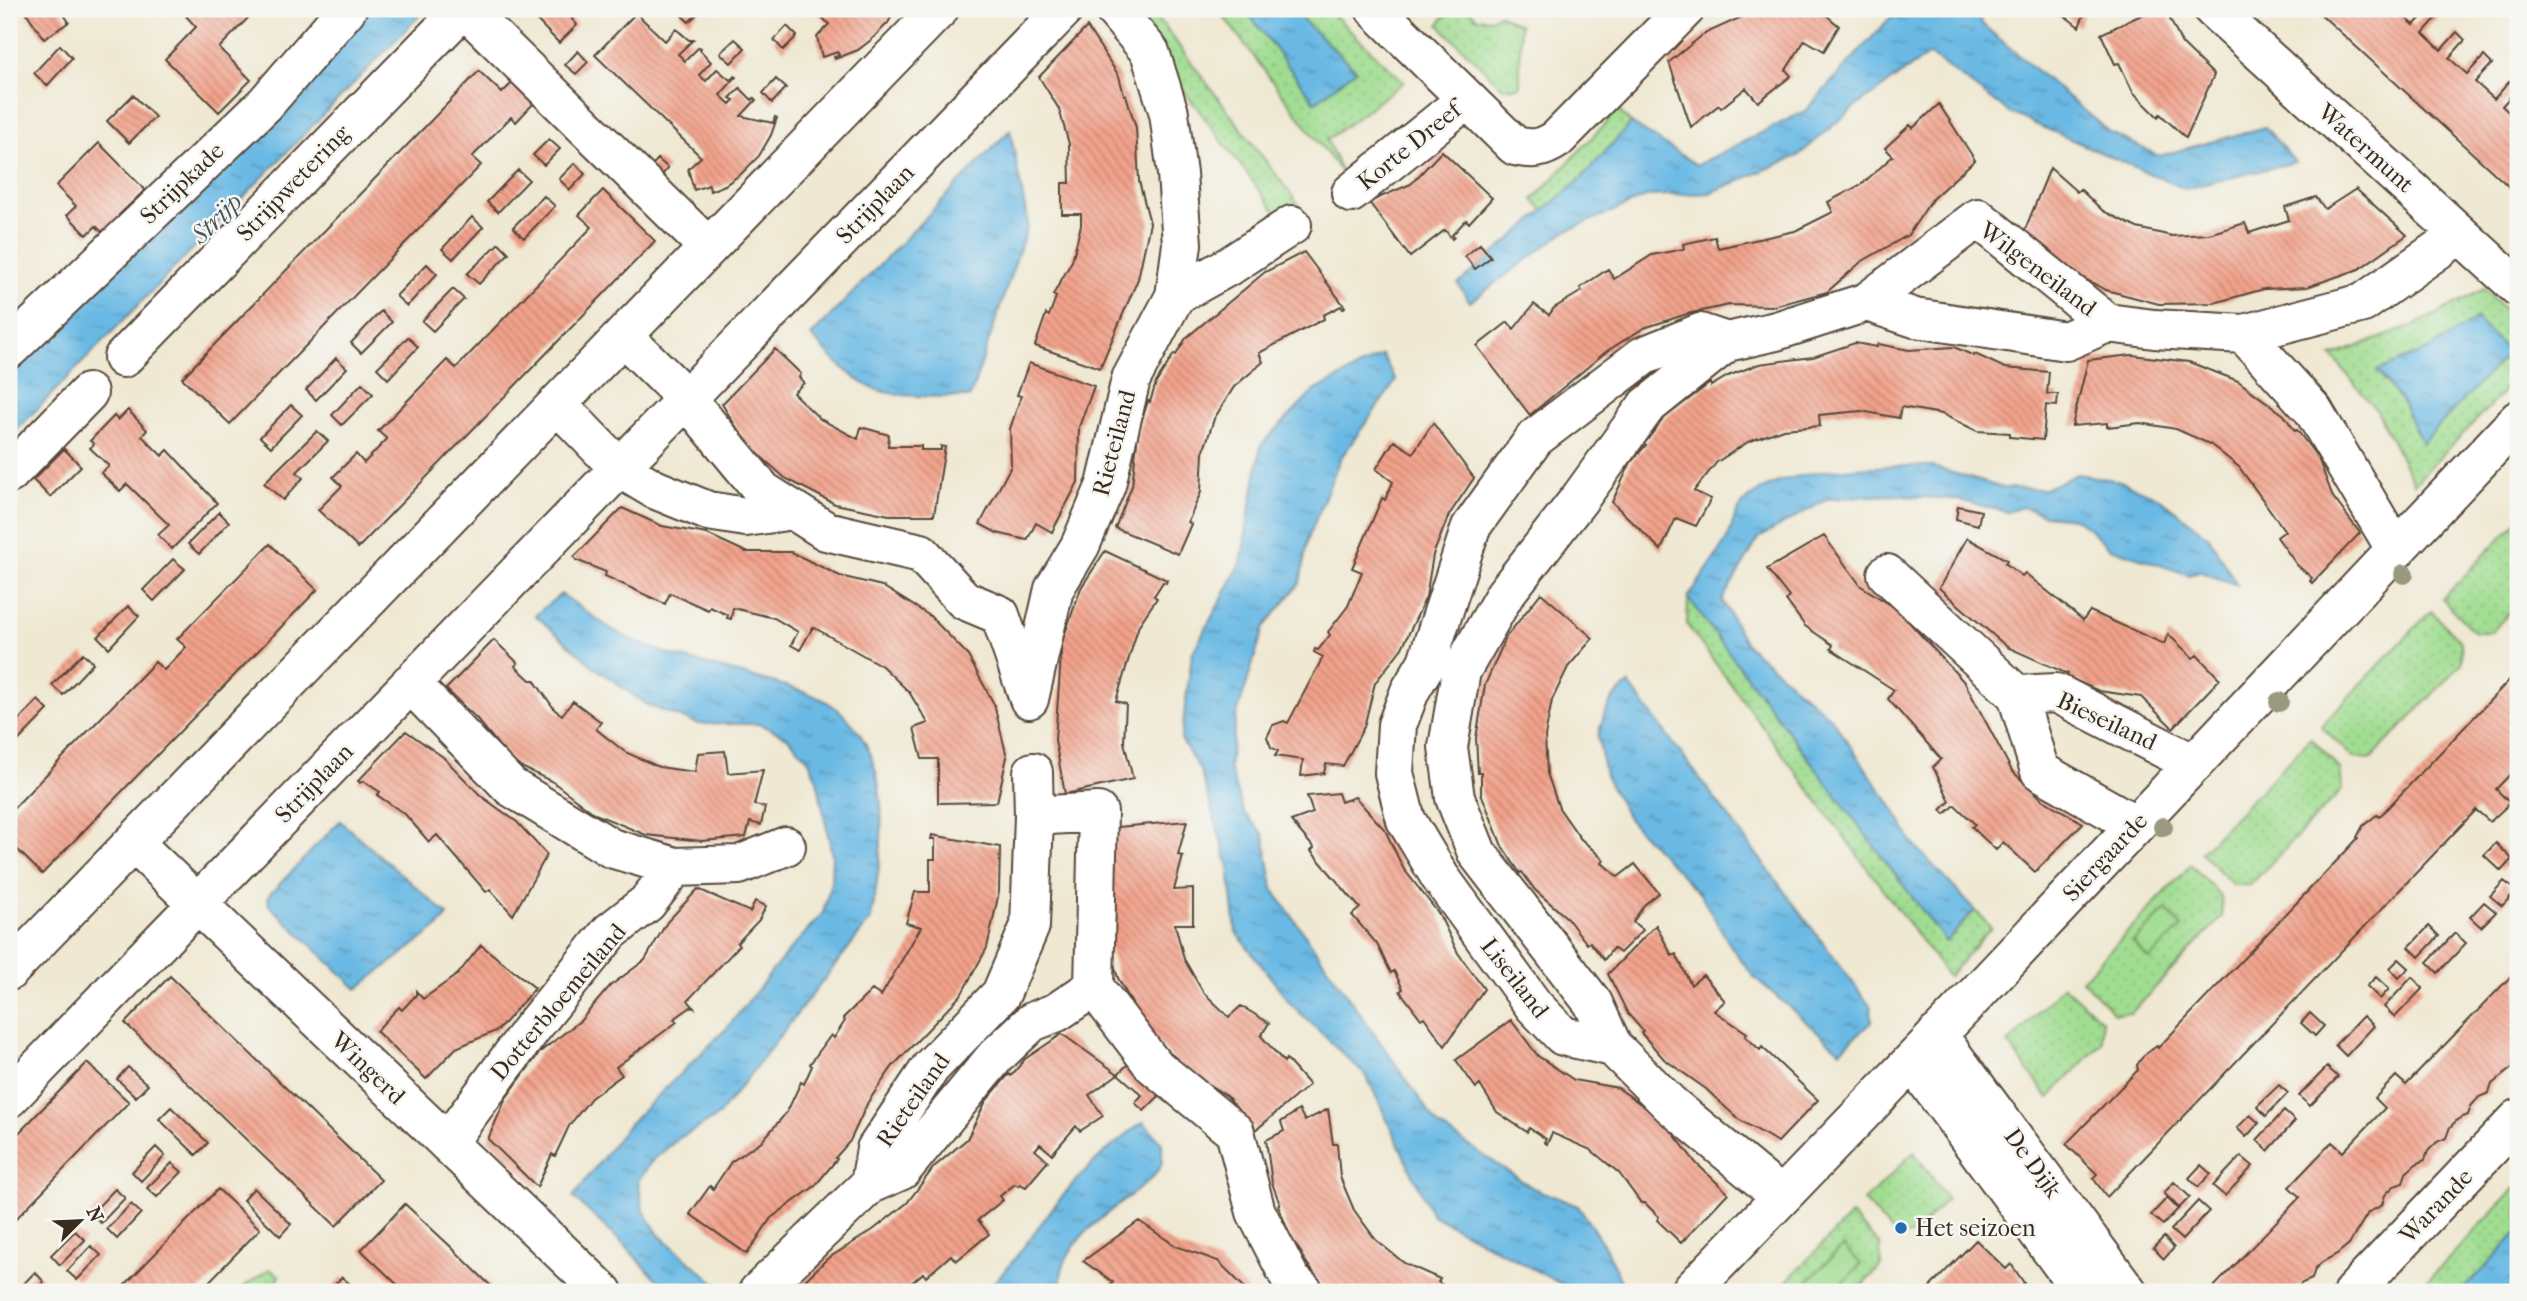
<svg xmlns="http://www.w3.org/2000/svg" width="2527" height="1301" font-family="'IM FELL French Canon',serif">
<defs>
<pattern id="grass-dots" width="8" height="8" patternUnits="userSpaceOnUse" patternTransform="scale(1.75)"><rect width="8" height="8" fill="#a0dd91"/><path d="M2 2h.1M6 6h.1" fill="none" stroke="#8bbe7d" stroke-width="1.8" stroke-linecap="round"/></pattern>
<pattern id="water-ripples" width="26" height="14" patternUnits="userSpaceOnUse" patternTransform="scale(1.75)"><rect width="26" height="14" fill="#69b9e4"/><path d="M2 4q2-2 4 0t4 0M15 11q2-2 4 0t4 0" fill="none" stroke="#5897b8"/></pattern>
<pattern id="building-back-hatch" width="6" height="6" patternUnits="userSpaceOnUse" patternTransform="scale(1.75)"><rect width="6" height="6" fill="#f2a28b"/><path d="M-1 5l2 2M0 0l6 6M5-1l2 2" fill="none" stroke="#c58471"/></pattern>
</defs>
<rect width="100%" height="100%" fill="#f6f6f2"/>
<filter id="ink" filterUnits="userSpaceOnUse"><feTurbulence type="fractalNoise" baseFrequency=".0143" numOctaves="2"/><feDisplacementMap in="SourceGraphic" scale="14" xChannelSelector="R" yChannelSelector="G"/><feConvolveMatrix kernelMatrix="1 2 1 2 8 2 1 2 1" color-interpolation-filters="sRGB"/></filter>
<filter id="wash" filterUnits="userSpaceOnUse"><feTurbulence type="fractalNoise" baseFrequency=".00686" numOctaves="4" result="noise"/><feDisplacementMap in="SourceGraphic" scale="28" xChannelSelector="R" yChannelSelector="G"/><feGaussianBlur stdDeviation="1.57" result="paint"/><feColorMatrix in="noise" values="0 0 0 0 0 0 0 0 0 0 0 0 0 0 0 0 0 1.4 0 .05"/><feComposite in="paint" operator="in"/></filter>
<g filter="url(#wash)">
<rect width="100%" height="100%" fill="#efe8d2"/>
<path fill="url(#grass-dots)" stroke="#6e8458" stroke-width="2" fill-rule="evenodd" d="M1122,9H1151L1302,209L1282,220Z
M1218,9H1245L1315,102L1356,70L1291,9H1328L1404,82L1327,140L1343,175Z
M1448,9H1469L1477,18L1490,19L1499,14L1520,25V87L1503,88L1439,25Z
M1618,110L1631,123L1581,179L1544,211L1533,200Z
M2484,289L2518,324V377L2414,484L2377,411L2332,356L2415,325ZM2476,319L2422,443V442L2401,400L2377,371L2430,349Z
M2518,520V604L2491,632H2474L2442,599Z
M1688,598L1946,942L1975,910L1991,928L1948,977L1687,625Z
M2431,611L2461,642L2462,663L2371,759L2353,758L2321,726Z
M2311,738L2340,769L2342,790L2250,885H2233L2201,852Z
M2191,865L2221,896L2222,917L2131,1013H2114L2082,980Z
M2063,986L2102,1020V1043L2049,1098L2008,1044Z
M1914,1152L1947,1199L1914,1235L1896,1236L1864,1201Z
M2518,1185V1232L2461,1292H2417Z
M1851,1215L1880,1245L1881,1266L1856,1292H1776Z
M270,1269L280,1276L271,1292H236Z"/>
<path fill="#a0dd91" stroke="#6e8458" stroke-width="2" d="M2166,910L2182,927L2149,959L2133,942Z
M1843,1246L1861,1264L1833,1292H1797Z"/>
<path fill="url(#water-ripples)" stroke="#527281" stroke-width="2" d="M370,9H426L9,438V377Z
M1245,9H1291L1356,70L1315,102Z
M1898,9H1975L1983,25L2109,132L2159,156L2265,127L2295,162L2185,189L2010,113L1929,54L1855,107L1798,156L1710,193L1648,196L1564,232L1470,302L1458,284L1581,179L1631,123L1697,165L1805,111Z
M1010,130L1028,224L970,397C943,396 891,399 868,386C846,374 828,354 811,336Z
M2476,319L2509,352L2422,443L2401,400L2377,371L2430,349Z
M1382,355L1396,381L1340,459L1308,539L1300,583L1264,627L1236,718L1229,767L1244,813L1264,835L1273,889L1438,1125L1533,1188L1578,1206L1605,1247L1625,1290L1621,1292H1576L1432,1215L1367,1077L1291,1004L1236,932L1229,867L1200,770L1181,739L1192,654L1241,563L1261,445L1314,391Z
M1929,466L2003,488L2045,489L2077,474L2120,481L2158,497L2209,537L2237,585L2198,571L2189,575L2108,547L2090,529L2074,518L2045,515L2022,507L2007,512L1954,499L1887,495L1828,499L1759,538L1722,600L1746,644L1831,718L1895,811L1913,844L1975,910L1946,942L1688,598C1701,578 1715,559 1727,539C1732,530 1733,517 1739,509C1768,465 1881,466 1929,466Z
M561,594C583,608 604,627 628,638C658,653 701,663 734,672C759,679 808,690 829,703C899,748 883,849 871,919L717,1117L678,1139L652,1161L638,1181L643,1209L659,1235L726,1292H669L620,1241L573,1197L628,1125L727,1028L781,960L823,913L831,882L832,855L817,779L808,759L786,736L759,724H698L647,705L593,666L535,615Z
M1629,684L1871,1007L1872,1021L1840,1051L1753,976L1732,948L1700,894L1629,820L1605,776L1598,736L1604,715L1613,698Z
M340,821L448,915L439,926L357,989L269,905L268,896Z
M1143,1122L1162,1143C1162,1149 1163,1160 1161,1165C1157,1176 1143,1185 1135,1192C1105,1215 1052,1249 1062,1292H983C1012,1268 1032,1233 1056,1204C1083,1170 1108,1148 1143,1122Z
M2518,1232V1292H2461Z"/>
<g id="blocks">
<path fill="url(#building-back-hatch)" d="M24,9H60L69,22L44,39Z
M193,9H239L248,18L219,48L251,80L219,112L165,59L196,27L186,16Z
M526,9H578L580,11L572,19L577,25L559,43Z
M683,9H702L689,22L679,13Z
M813,9H896L888,23L871,40L858,50L835,59L834,57L839,55L838,52L822,57L817,37L829,24Z
M1748,9H1832L1826,15L1839,26L1824,51L1805,40L1786,70L1791,76L1758,102L1746,88L1721,108L1719,105L1691,127L1669,62L1704,34L1744,16Z
M2056,9H2086L2079,27Z
M2154,9H2165L2182,44L2214,75L2186,138L2160,114L2158,117L2133,92L2119,63L2115,64L2101,34Z
M2315,9H2396L2414,25L2429,9H2432L2439,15L2423,33L2441,50L2457,32L2465,40L2449,58L2467,74L2484,56L2492,64L2475,82L2494,99L2510,81L2518,88L2502,106L2518,121V195Z
M636,13L665,41L676,29L689,40H693L678,54L685,61L699,47L701,48L700,50L711,62L699,75L706,81L717,69L730,80L735,76L736,77L720,95L730,104L734,100L730,98L740,88L752,100L754,98L756,100L741,116L773,123L775,117L777,118L771,135L759,156L741,174L725,185L710,191L709,185L694,190L688,169L701,157L595,55Z
M787,26L797,36L783,50L774,40Z
M1087,27L1119,76L1124,95H1126L1136,128L1139,181L1150,223L1138,279L1100,368L1035,346L1046,314L1049,316L1056,297L1053,295L1072,261L1081,225V214H1062V183H1070L1069,144L1059,109L1039,77Z
M735,39L745,48L731,63L720,53Z
M60,45L72,58L47,86L34,73Z
M578,51L588,62L576,74L565,65Z
M479,71L502,93L513,82L534,103L516,122L511,117L472,157L481,165L230,424L182,378Z
M776,79L786,88L772,103L763,93Z
M133,95L155,117L129,143L107,121Z
M1939,104L1975,160L1933,198L1908,235L1861,262L1827,292L1774,306L1729,305L1687,314L1644,328L1607,351L1530,415L1477,346L1508,322L1514,329L1534,304L1549,315L1554,308L1582,291L1580,288L1608,269L1614,279L1652,255L1684,249L1683,244L1715,237L1718,248L1795,231L1833,212L1828,202L1862,184L1893,156L1885,148L1910,125L1913,128Z
M549,139L560,149L544,165L533,155Z
M99,143L145,190L119,215L122,218L108,233L105,229L102,232L96,226L87,235L67,215L76,206L56,186Z
M1442,151L1492,198L1469,223L1466,220L1452,235L1454,237L1452,239L1445,230L1410,257L1369,202L1411,184Z
M658,159L668,168L655,183L645,173Z
M575,163L585,174L570,190L559,179Z
M2050,168L2077,192L2080,189L2103,211L2137,228L2172,236L2209,234L2245,223L2249,233L2289,220L2285,207L2316,197L2325,209L2356,189L2407,235L2359,269L2307,287L2264,289L2214,303L2159,304L2106,290L2075,274L2077,272L2057,262L2024,232Z
M518,170L529,180L498,212L487,202Z
M603,190L655,241L358,548L318,510L342,486L333,477L356,454L364,463L387,439L378,431L447,360L456,368L592,227L579,215Z
M544,196L555,206L524,238L513,227Z
M472,217L483,227L453,259L442,249Z
M499,243L509,253L479,284L467,274Z
M1480,244L1491,257L1475,269L1465,256Z
M1304,252L1345,307L1343,309L1341,306L1323,315L1324,319L1259,353L1263,362L1234,387L1214,419L1203,453L1201,492L1188,522L1191,524L1178,554L1115,528L1132,486L1138,432L1148,401L1150,402L1156,383L1174,354L1176,355L1186,338L1265,272Z
M427,264L437,274L407,306L396,296Z
M453,289L464,299L433,331L422,321Z
M381,311L392,322L361,353L351,343Z
M408,337L418,347L388,379L377,368Z
M1855,343L1877,347L1878,344L1909,350L1954,347L1974,356L1975,354L2005,368L2049,372L2047,394H2058L2057,406L2046,405L2043,440L2010,437V433L1977,431L1942,414L1901,407L1899,418L1861,411L1819,415L1820,426L1783,429L1748,442L1717,462L1694,491L1711,499L1696,526L1676,518L1661,550L1612,502L1631,462L1646,445L1644,444L1664,418L1710,383L1711,386L1728,376L1759,364L1813,357Z
M775,349L801,374L799,377L804,383L793,393L820,419L858,439L861,427L889,435L888,446H921V450H941V446L945,447L934,515H889L835,504L785,478L746,443L722,404Z
M2132,355L2189,362L2238,381L2284,415L2295,431L2297,430L2318,458L2333,497L2360,533L2312,583L2310,581L2312,578L2297,565L2277,537L2285,531L2260,496L2239,467L2210,444L2176,429L2140,423L2107,427V423L2072,426L2088,360Z
M336,358L347,368L316,400L306,390Z
M1029,363L1094,386L1079,427L1078,482L1052,532L1036,523L1027,540L997,533L980,524L1011,466L1010,429L1021,396L1017,395Z
M362,383L373,394L342,425L332,415Z
M291,405L302,415L271,447L260,437Z
M128,410L147,430L142,436L162,456L168,450L217,503L172,549L158,535L169,525L127,484L120,491L101,473L109,466L90,448L94,444L90,441L114,416L118,420Z
M1433,423L1474,478L1449,515L1433,555L1426,597L1402,648L1375,683L1364,727L1343,766L1326,764L1324,773L1301,776L1303,760L1275,756L1278,751L1271,747L1267,737L1273,725L1284,721L1288,723L1323,657L1314,652L1315,649L1318,650L1330,635L1328,632L1348,606L1362,572L1352,568L1382,498L1385,500L1393,482L1376,469L1394,441L1413,453Z
M317,431L328,441L297,472L303,478L283,500L264,483Z
M64,449L81,466L50,497L33,480Z
M1958,506L1981,511L1978,525L1956,519Z
M622,508L662,526L707,534L746,552H791L840,576L882,586L930,616L967,654L994,704L1007,757L997,802L938,803V759H922L914,728L928,723L909,692L882,666L813,627L800,650L791,645L798,632L774,618L733,608L731,619L727,618L728,615L710,607L708,610L670,593L665,604L605,576L606,572L576,560L574,557Z
M219,512L229,522L199,554L188,544Z
M1824,536L1861,586L1897,609L1965,683L2012,771L2043,800L2083,823L2035,872L2003,842L1996,850L1972,827L1975,824L1955,805L1945,814L1941,810L1950,801L1933,767L1941,759L1888,699L1894,690L1831,649L1833,645L1805,626L1786,600L1789,597L1767,569Z
M1967,538L2007,560L2005,563L2022,576L2025,573L2083,620L2090,611L2164,644L2168,634L2193,658L2197,655L2220,679L2173,728L2141,697L2099,691L2067,677L2068,674L2007,647L1939,588Z
M270,544L317,590L42,874L9,841V813L155,662L164,670L186,647L177,639Z
M1105,551L1167,580L1166,583L1163,582L1154,596L1157,598L1139,625L1116,701L1126,704L1124,742L1133,779L1065,794L1055,740L1062,642L1081,588Z
M173,559L185,569L154,601L143,590Z
M1541,593L1593,638L1568,667L1552,700L1545,736L1547,773L1559,808L1580,838L1604,860L1602,863L1618,877L1635,864L1659,893L1644,905L1633,922L1643,930L1620,953L1613,948L1604,960L1590,942L1587,944L1567,918L1535,890L1522,872L1520,873L1502,846L1481,793V773H1478L1476,738L1485,685L1506,637Z
M128,606L139,616L109,648L98,637Z
M494,640L518,663L515,666L530,680H534L555,710L562,715L573,701L601,722L596,729L625,752L659,767L695,772L698,753L725,751L728,773L763,770L754,805L765,807L761,825L750,822L746,837L702,841L646,835L595,814L553,782L513,763L478,720L446,689Z
M83,653L93,663L63,695L52,685Z
M2518,671V766L2496,789L2510,803L2490,822L2476,810L2107,1197L2093,1178L2097,1174L2066,1144L2138,1070L2137,1065L2144,1055L2157,1046L2158,1048L2348,849L2358,838L2357,837L2363,826L2374,817L2377,815L2379,817Z
M38,700L48,710L17,742L9,733V730Z
M406,731L443,757L481,796L517,822L547,855L513,915L490,889L486,892L437,835L429,842L405,814L377,795L380,792L363,781L360,783L358,781Z
M1338,793L1341,802L1355,797L1385,830L1403,868L1439,914L1458,953L1484,989L1445,1046L1424,1017L1421,1019L1400,991L1403,989L1394,971L1391,973L1377,944L1352,915L1360,908L1311,851L1314,848L1291,821L1313,813L1307,796Z
M1187,821L1178,855L1183,856L1174,890L1193,889V924H1175L1184,959L1203,992L1229,1017L1241,1006L1269,1023L1261,1036L1284,1062L1286,1059L1309,1085L1256,1130L1227,1096L1182,1068L1145,1028L1118,978L1109,947L1107,870L1118,827Z
M932,835L1000,847L999,892L987,948L961,995L893,1066L868,1102L850,1141L835,1158L837,1159L815,1186L771,1218L747,1254L690,1214L710,1186L713,1189L731,1162L763,1140L787,1112L801,1082L804,1084L812,1066L810,1064L831,1035L834,1038L845,1021L843,1018L872,990L881,996L921,927L906,923L915,892H930V859H935V839H931Z
M2496,843L2512,859L2501,871L2484,855Z
M2504,881L2516,891L2502,906L2490,896Z
M698,889L750,912L755,901L766,906L759,920L737,943L739,946L688,1000L694,1008L691,1007L674,1019L677,1022L616,1067L622,1075L591,1098L569,1126L555,1156L552,1154L537,1187L488,1139L506,1098L540,1052L581,1020L610,986L645,960L667,922Z
M2484,902L2496,912L2481,927L2470,917Z
M1656,925L1672,956L1676,954L1691,985L1703,975L1725,1001L1714,1011L1747,1033L1745,1036L1760,1050L1762,1047L1818,1100L1778,1142L1738,1119L1706,1089L1664,1059L1641,1033L1643,1031L1628,1014L1608,974Z
M2429,926L2439,936L2419,957L2409,947Z
M2455,933L2466,943L2438,973L2427,962Z
M481,945L535,988L498,1030L456,1048L426,1079L376,1031L399,1007L402,1010L416,995V991L423,999L458,974Z
M2399,959L2409,968L2399,978L2390,968Z
M2518,969V1056L2513,1062V1067L2492,1084L2489,1093L2479,1097L2471,1106L2468,1115L2458,1119L2450,1127L2446,1138L2437,1142L2428,1151L2425,1160L2416,1164L2406,1173L2403,1183L2394,1186L2385,1195L2382,1205L2368,1213L2349,1244L2337,1254L2322,1262L2315,1269L2312,1279L2302,1283L2293,1292H2209L2300,1197L2289,1187L2332,1142L2343,1152L2385,1108L2375,1098L2396,1076L2406,1085Z
M170,976L381,1180L336,1226L125,1023Z
M2376,977L2389,989L2380,999L2367,986Z
M2412,977L2423,988L2395,1017L2384,1007Z
M2310,1013L2324,1026L2315,1036L2301,1023Z
M2363,1016L2374,1026L2346,1056L2335,1045Z
M1511,1020L1538,1056L1574,1080L1618,1088L1663,1120L1696,1163L1728,1193L1681,1243L1657,1220L1659,1217L1645,1203H1641L1619,1173L1591,1150L1552,1133L1547,1144L1544,1142L1546,1139L1529,1128L1527,1132L1497,1112L1480,1085L1476,1088L1456,1060Z
M1062,1034L1118,1074L1089,1095L1103,1116L1080,1131L1076,1126L1052,1154L1040,1144L1035,1150L1048,1161L1026,1187L1020,1184L1018,1186L1015,1184L1000,1196L1003,1200L978,1220L989,1234L956,1261L951,1255L926,1277L923,1273L908,1286L909,1289L904,1292H796L795,1290L827,1259L873,1230L907,1203L934,1167L967,1139L986,1101L1009,1074L1011,1076L1025,1059Z
M87,1063L129,1102L9,1226V1143Z
M1128,1064L1161,1094L1144,1111L1135,1103L1142,1095L1118,1074Z
M128,1067L148,1085L136,1097L117,1079Z
M2327,1067L2338,1077L2310,1106L2299,1096Z
M2279,1085L2288,1093L2266,1116L2257,1106Z
M171,1107L208,1143L196,1155L159,1119Z
M1328,1109L1333,1144H1337L1340,1177L1354,1210L1376,1240L1404,1263L1440,1279L1438,1282L1454,1292H1334L1321,1283L1301,1255L1302,1254L1290,1236L1278,1205L1280,1204L1272,1183L1266,1140L1284,1131L1281,1122L1299,1110L1305,1121Z
M2284,1111L2295,1121L2268,1151L2257,1140Z
M2250,1115L2259,1123L2246,1137L2237,1128Z
M156,1147L165,1156L141,1181L132,1172Z
M2241,1156L2253,1166L2225,1196L2213,1186Z
M172,1163L182,1172L157,1197L147,1188Z
M2201,1165L2211,1174L2198,1187L2189,1178Z
M2174,1182L2190,1197L2179,1208L2164,1193Z
M254,1188L291,1224L280,1236L243,1200Z
M115,1189L125,1198L101,1223L91,1214Z
M218,1189L260,1229L199,1292H118Z
M2167,1198L2178,1209L2163,1225L2151,1215Z
M2198,1201L2209,1211L2182,1240L2171,1230Z
M131,1204L141,1213L117,1239L107,1229Z
M405,1204L449,1245L497,1292H405L361,1250Z
M1139,1221L1176,1246L1218,1261L1249,1292H1122L1111,1285L1113,1282L1083,1261Z
M75,1231L85,1240L60,1265L51,1255Z
M2164,1237L2174,1248L2164,1259L2153,1248Z
M1976,1240L2006,1269L2011,1264L2024,1283L2016,1292H1925Z
M91,1246L101,1255L77,1280L67,1271Z
M35,1272L44,1282L34,1292H16Z
M342,1277L351,1285L343,1292H340L334,1285Z"/>
</g>
</g>
<g filter="url(#ink)">
<use href="#blocks" fill-opacity="0" stroke="#564639" stroke-width="2"/>
<g fill="none" stroke-linecap="round" stroke-linejoin="round">
<defs>
<path id="minor" d="M465,9L708,247
M1375,9L1515,146C1533,150 1542,149 1557,139L1685,9
M2213,9L2518,287
M1351,193L1467,99
M1175,296L1231,265L1292,225
M1867,302L1915,318L2066,341L2107,323L2154,329L2244,334L2313,410L2396,550
M2244,334L2363,303L2460,234
M623,336L686,398L763,491L826,531L921,553L964,600L1000,615L1029,699
M9,349L265,104L347,9
M123,358L463,9
M557,404L619,468L654,489L708,511L746,517L793,510
M9,474L88,393
M1887,574L2017,695L2040,771L2136,825
M410,683L511,787L611,848L675,867L739,865L786,846
M2017,695L2056,693L2194,764
M1029,699L1054,589L1080,546L1106,485L1131,379L1175,296L1182,244L1177,174L1169,113L1150,52L1114,9
M134,843L603,1292
M9,971L939,9
M1094,987L1153,1065L1235,1132L1256,1212L1291,1280L1304,1292
M1937,1034L2128,1292
M1613,1047L1563,1036L1534,1006L1440,877L1406,820L1394,773L1397,725L1410,691L1427,662L1471,527L1535,438L1643,356L1700,333L1727,342
M1912,1061L2082,1292
M9,1098L1064,9
M447,1143L532,1028L610,932L647,903L675,867
M870,1184L902,1170L995,1057L1032,1022L1057,1012L1094,987L1098,812L1034,816
M1781,1196L1671,1105L1613,1047L1593,1003L1477,853L1455,798L1448,747L1461,671L1505,594L1580,498L1646,407L1727,342L1776,331L1867,302L1978,218L2107,323
M758,1292L870,1184L876,1149L931,1067L1001,994L1030,926L1034,816L1033,772
M1690,1292L1963,1008L2518,420
M2353,1292L2518,1119"/>
</defs>
<use href="#minor" stroke="#564639" stroke-width="42"/>
<use href="#minor" stroke="#fff" stroke-width="38"/>
</g>
<g fill="#9a987f">
<circle cx="2404" cy="574" r="10"/>
<circle cx="2279" cy="702" r="10"/>
<circle cx="2163" cy="827" r="10"/>
</g>
</g>
<circle fill="#1f6fb2" stroke="#f6f6f2" stroke-width="2.5" cx="1901" cy="1228" r="7"/>
<g text-anchor="middle" stroke-width="5" stroke-linejoin="round" paint-order="stroke">
<g font-size="24" fill="#3b2a1e" stroke="#f6f6f2">
<text transform="translate(1409 146) rotate(-39)" y="8">Korte Dreef</text>
<text transform="translate(2366 148) rotate(42)" y="8">Watermunt</text>
<text transform="translate(182 183) rotate(-44)" y="8">Strijpkade</text>
<text transform="translate(293 183) rotate(-46)" y="8">Strijpwetering</text>
<text transform="translate(875 204) rotate(-46)" y="8">Strijplaan</text>
<text transform="translate(2038 269) rotate(37)" y="8">Wilgeneiland</text>
<text transform="translate(1114 443) rotate(-75)" y="8">Rieteiland</text>
<text transform="translate(2107 721) rotate(25)" y="8">Bieseiland</text>
<text transform="translate(314 783) rotate(-46)" y="8">Strijplaan</text>
<text transform="translate(2105 857) rotate(-47)" y="8">Siergaarde</text>
<text transform="translate(1515 978) rotate(52)" y="8">Liseiland</text>
<text transform="translate(558 1002) rotate(-50)" y="8">Dotterbloemeiland</text>
<text transform="translate(368 1068) rotate(44)" y="8">Wingerd</text>
<text transform="translate(913 1100) rotate(-55)" y="8">Rieteiland</text>
<text transform="translate(2033 1163) rotate(54)" y="8">De Dijk</text>
<text transform="translate(2436 1206) rotate(-46)" y="8">Warande</text>
</g>
<g font-size="24" fill="#3b2a1e" stroke="#f6f6f2" text-anchor="start">
<text x="1915" y="1236">Het seizoen</text>
</g>
<g font-size="26" font-style="italic" fill="#495559" stroke="#f6f6f2">
<text transform="translate(216 218) rotate(-45)" y="9">Strijp</text>
</g>
</g>
<rect width="2527" height="1301" fill="none" stroke="#f6f6f2" stroke-width="35"/>
<g transform="translate(80 1221) rotate(66)" stroke="#f6f6f2" stroke-width="5" paint-order="stroke">
<path d="M0-5L12 26L0 18L-12 26Z" fill="#3b2a1e"/>
<text y="-10" font-size="19" font-weight="bold" text-anchor="middle" fill="#3b2a1e">N</text>
</g>
</svg>
